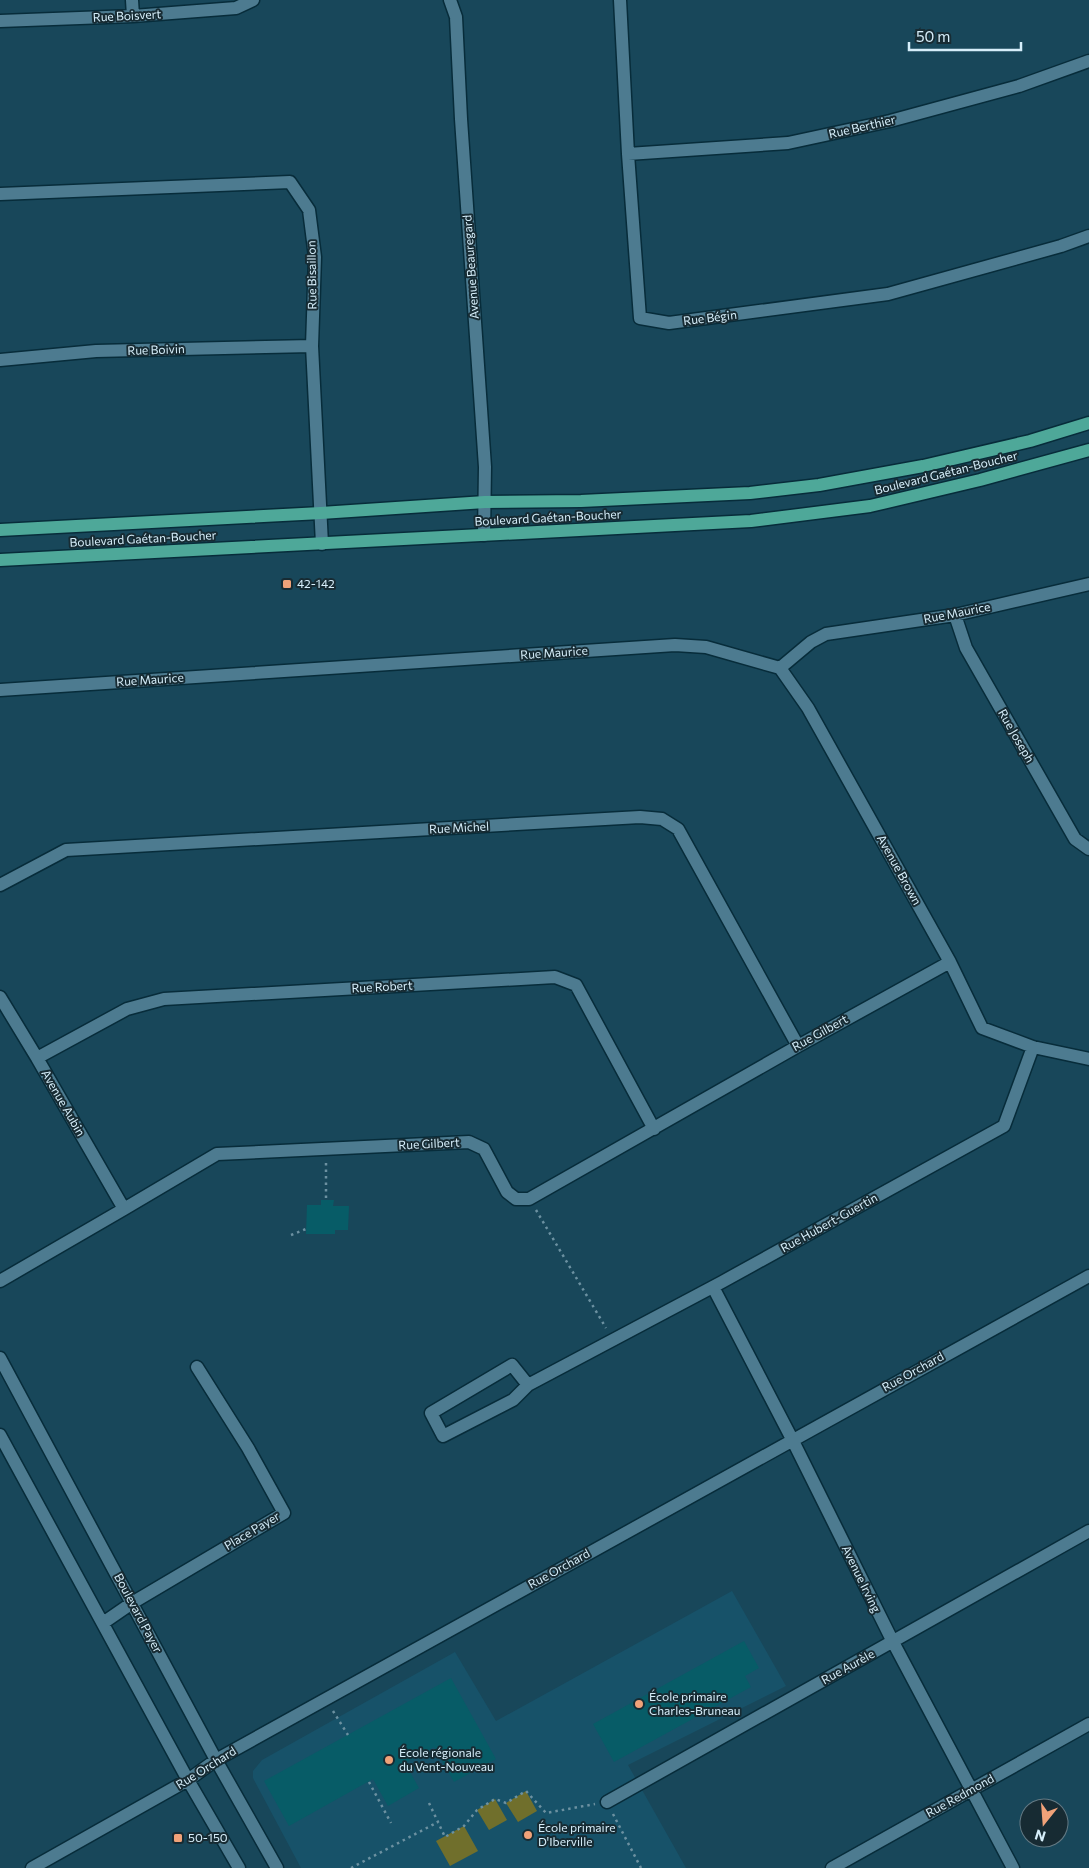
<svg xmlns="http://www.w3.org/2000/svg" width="1089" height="1868" font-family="Commissioner,sans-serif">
<rect width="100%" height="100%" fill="#18475a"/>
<path fill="#175269" d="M732,1591L786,1686L628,1765L686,1868H301L253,1778V1771L262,1760L455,1652L496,1721Z"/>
<path fill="#706f2c" d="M526,1791L537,1811L518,1822L506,1803Z
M495,1799L507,1820L489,1830L477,1810Z
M464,1826L478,1851L450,1866L436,1841Z"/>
<path fill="#075c67" d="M321,1200H334L333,1206H349L348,1230H335V1234H306L307,1205H321Z
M744,1641L759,1668L745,1676L751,1687L614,1762L593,1724Z
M451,1678L496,1759L454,1782L434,1747L405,1763L419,1788L388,1806L373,1779L289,1826L264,1781Z"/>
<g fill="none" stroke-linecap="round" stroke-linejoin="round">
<defs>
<path id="minor" d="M132,0L133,16
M450,0L456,17L461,119L485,467L484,535
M620,0L628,154L640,318L669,323L888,294L1061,246L1089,236
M0,21L133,16L236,8L253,0
M628,154L788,143L890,121L1019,86L1089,61
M0,194L290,182L309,210L315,257L312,346L322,544
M0,360L96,351L312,346
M955,615L966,648L1075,839L1089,849
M780,668L808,708L950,962L982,1028L1033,1047L1089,1059
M780,668L811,642L826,634L955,615L1089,584
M0,690L675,645L706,647L780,668
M0,885L66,850L640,817L662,819L678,829L798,1046
M0,997L37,1058L124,1209
M37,1058L127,1009L164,999L555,977L576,985L654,1129
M0,1281L124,1209L217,1154L469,1142L484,1149L507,1192L516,1199H529L798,1046L950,962
M713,1287L792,1439L893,1642L1013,1868
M0,1358L216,1760L277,1868
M528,1385L512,1365L431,1413L443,1436L513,1400L528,1385L722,1282L1004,1126L1033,1047
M0,1435L188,1780L239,1868
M103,1623L132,1603L284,1513L248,1448L197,1367
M607,1802L1089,1531
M32,1868L188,1780L216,1760L1089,1276
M832,1868L1089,1724"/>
<path id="major" d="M0,530L321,513L485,502L581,501L750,493L819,485L923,466L1030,441L1089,423
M0,560L751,521L870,506L980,480L1089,450"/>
</defs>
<use href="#minor" stroke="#072c3a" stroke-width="15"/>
<use href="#major" stroke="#072c3a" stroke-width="15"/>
<path stroke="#6c91a1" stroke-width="2.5" stroke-dasharray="2.5 4" stroke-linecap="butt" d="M326,1163V1200
M536,1210L606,1328
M291,1235L306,1229
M333,1711L348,1735
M369,1782L391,1823
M429,1803L445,1837L464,1826L477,1810L495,1799L506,1803L526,1791L546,1813L595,1804
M613,1814L641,1868
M351,1868L438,1822"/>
<use href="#minor" stroke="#4d7b90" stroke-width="12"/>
<use href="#major" stroke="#4ea899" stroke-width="12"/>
</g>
<g fill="#f0a279" stroke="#172b33" stroke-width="2">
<rect x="282" y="579" width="10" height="10" rx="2.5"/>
<circle cx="639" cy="1704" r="5"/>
<circle cx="389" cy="1760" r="5"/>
<circle cx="528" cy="1835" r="5"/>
<rect x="173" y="1833" width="10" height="10" rx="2.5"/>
</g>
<g text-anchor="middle" stroke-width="4" stroke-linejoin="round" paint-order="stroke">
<g font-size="12" fill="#d6eefa" stroke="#172b33">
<text transform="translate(127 16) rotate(-3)" y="4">Rue Boisvert</text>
<text transform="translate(862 127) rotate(-13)" y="4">Rue Berthier</text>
<text transform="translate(471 267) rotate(-94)" y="4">Avenue Beauregard</text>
<text transform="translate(312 275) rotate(-91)" y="4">Rue Bisaillon</text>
<text transform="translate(710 318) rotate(-7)" y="4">Rue Bégin</text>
<text transform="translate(156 350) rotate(-2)" y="4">Rue Boivin</text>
<text transform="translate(946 473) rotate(-14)" y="4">Boulevard Gaétan-Boucher</text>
<text transform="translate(548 518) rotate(-3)" y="4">Boulevard Gaétan-Boucher</text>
<text transform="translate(143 539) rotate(-3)" y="4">Boulevard Gaétan-Boucher</text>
<text transform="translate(957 613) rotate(-11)" y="4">Rue Maurice</text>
<text transform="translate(554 653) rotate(-4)" y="4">Rue Maurice</text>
<text transform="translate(150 680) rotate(-4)" y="4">Rue Maurice</text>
<text transform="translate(1016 736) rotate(60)" y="4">Rue Joseph</text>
<text transform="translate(459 828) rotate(-3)" y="4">Rue Michel</text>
<text transform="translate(899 870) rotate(61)" y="4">Avenue Brown</text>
<text transform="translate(382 987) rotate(-3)" y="4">Rue Robert</text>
<text transform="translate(820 1033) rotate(-29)" y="4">Rue Gilbert</text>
<text transform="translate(63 1103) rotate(60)" y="4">Avenue Aubin</text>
<text transform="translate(429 1144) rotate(-3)" y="4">Rue Gilbert</text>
<text transform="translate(829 1223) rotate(-29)" y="4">Rue Hubert-Guertin</text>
<text transform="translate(913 1372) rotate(-29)" y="4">Rue Orchard</text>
<text transform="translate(252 1531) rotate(-31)" y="4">Place Payer</text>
<text transform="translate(559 1569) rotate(-29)" y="4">Rue Orchard</text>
<text transform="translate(861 1579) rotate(64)" y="4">Avenue Irving</text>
<text transform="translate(138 1613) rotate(62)" y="4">Boulevard Payer</text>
<text transform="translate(848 1667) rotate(-29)" y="4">Rue Aurèle</text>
<text transform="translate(206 1768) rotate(-32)" y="4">Rue Orchard</text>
<text transform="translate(960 1796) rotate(-29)" y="4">Rue Redmond</text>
</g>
<g font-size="12" fill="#d6eefa" stroke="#172b33" text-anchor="start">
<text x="297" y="588">42-142</text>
<text x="649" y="1701">École primaire<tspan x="649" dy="14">Charles-Bruneau</tspan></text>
<text x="399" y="1757">École régionale<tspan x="399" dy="14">du Vent-Nouveau</tspan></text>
<text x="538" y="1832">École primaire<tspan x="538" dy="14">D'Iberville</tspan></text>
<text x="188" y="1842">50-150</text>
</g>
</g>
<g transform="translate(1044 1823) rotate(197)"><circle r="24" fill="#172b33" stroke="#637983"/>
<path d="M0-4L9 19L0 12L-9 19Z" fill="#f0a279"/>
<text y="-8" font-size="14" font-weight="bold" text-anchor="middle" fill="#d6eefa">N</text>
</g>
<path d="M909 42v8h112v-8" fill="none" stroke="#d6eefa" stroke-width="2.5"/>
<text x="916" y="42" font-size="15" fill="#d6eefa" stroke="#172b33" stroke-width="4" paint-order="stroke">50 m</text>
</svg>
